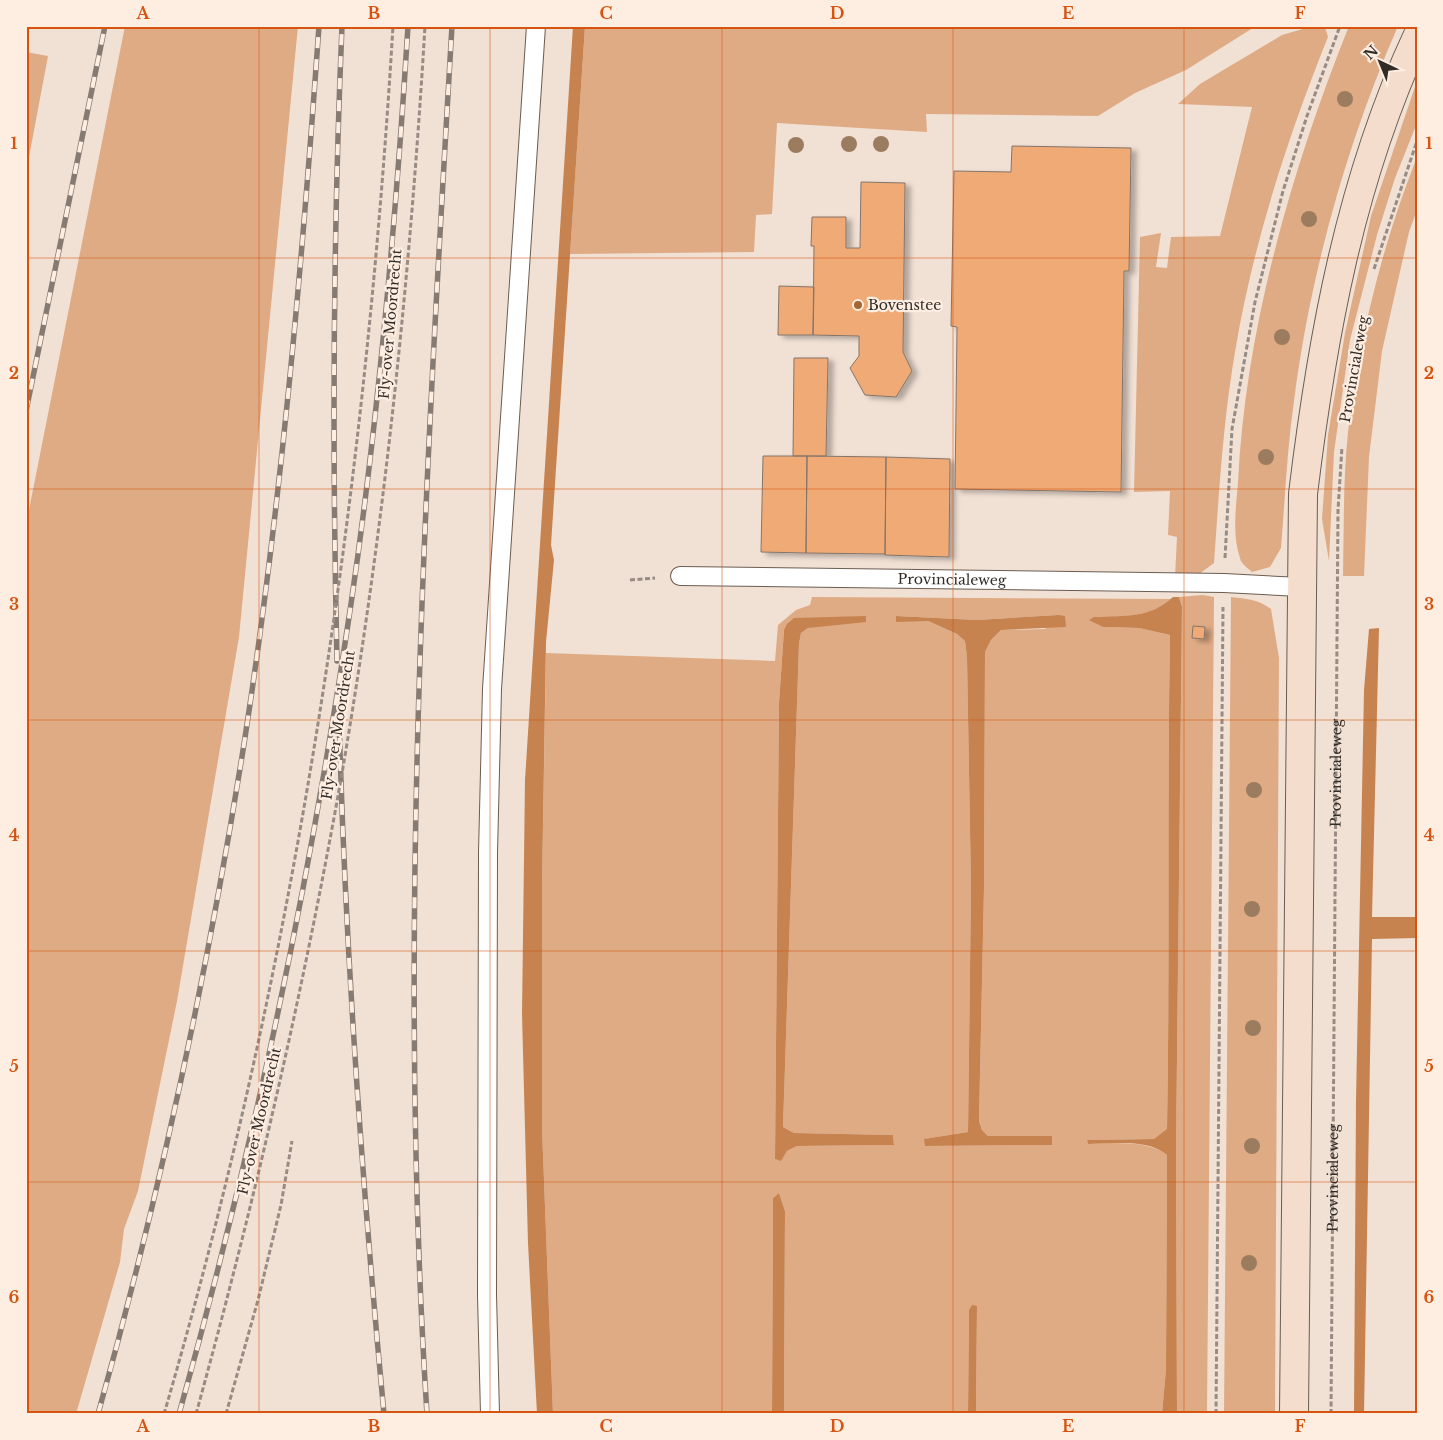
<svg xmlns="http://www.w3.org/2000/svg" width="1443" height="1440" font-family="'Libre Baskerville',serif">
<defs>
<filter id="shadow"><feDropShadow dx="5.5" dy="3" stdDeviation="2.5" flood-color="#0004"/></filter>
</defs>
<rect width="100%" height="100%" fill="#f1e0d4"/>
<path fill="#dfab85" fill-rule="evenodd" d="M125,26H298L239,637L177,1001L138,1191L124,1229L120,1262L76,1414H26V525Z
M585,26H1256L1186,70L1135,93L1098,116L926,114L927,132L777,123L772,214L756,215L754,252L570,254Z
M1313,26L1325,27L1328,37C1287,139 1253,244 1235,352C1223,422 1219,493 1214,563L1195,577H1175L1177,537L1168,535L1170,491L1134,492L1140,237L1161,233L1156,267L1167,268L1171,237L1220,236L1252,107L1178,104L1200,84L1282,35Z
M1349,26H1398C1347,142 1310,275 1294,401C1287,450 1285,499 1281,548L1270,567L1252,572C1248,568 1241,564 1240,558C1232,535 1236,507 1238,483C1245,330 1292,168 1349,26Z
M26,52L48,56L26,173Z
M1417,81V123L1395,178L1377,235L1350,340L1334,452L1329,561L1322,519L1328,435L1345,333L1371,216Z
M1417,157V210L1409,232L1382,351L1369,457L1364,576H1343C1344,528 1343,480 1348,432C1359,339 1382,245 1417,157Z
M1203,595L1214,597L1207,1414H1177L1176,1149L1182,607L1179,597Z
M812,597L1171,599C1150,619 1121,615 1094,617L1103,627L1139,628L1170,635C1167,800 1170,965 1167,1130L1154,1139L1087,1140L1088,1144C1112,1144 1147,1139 1167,1155L1166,1369L1162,1414H976L977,1307L969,1310L968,1414H784L785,1211L779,1193L773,1198L772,1414H553L542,1129V885L546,653L775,661L778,625L796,610L810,605ZM1058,615L1045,629L1001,630L991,640L985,652L984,888L979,1121L982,1130L988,1136H1052V1145L925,1146V1139L968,1132L971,887L967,656L965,641L957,634L928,621H896V616L977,620ZM866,616L808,628L801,633L799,644L783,1127L794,1133L893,1135L894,1145L797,1146L787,1151L781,1160L775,1159L779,703L784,630Z
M1231,597C1246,599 1258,599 1271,609L1279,658L1275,1414H1224Z"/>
<path fill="#c6834f" d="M573,26H585L551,545L554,560L546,642L542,885V1129L553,1414H537L528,1243L522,1014L525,780Z
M1173,597H1179L1182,607L1176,1149L1177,1414H1162L1166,1369L1167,1155C1147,1138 1112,1144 1088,1144L1087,1140L1154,1139L1167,1129C1170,965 1167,800 1170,635L1139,628L1103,627L1089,620L1094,617C1124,615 1150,619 1173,597Z
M1058,615L1065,616L1066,627L1001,630L991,640L985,652L984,888L979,1121L982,1130L988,1136H1052V1145L925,1146L924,1139L968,1132L971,887L967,657L965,641L957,634L928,621L896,622V616L977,620Z
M866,616V622L808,628L801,633L799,644L783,1127L794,1133L893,1135L894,1145L797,1146L787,1151L781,1161L775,1159L779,703L784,630L787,624L794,618Z
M1379,628L1372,917H1417V938L1372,939L1364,1414H1354L1356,1101L1364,690L1369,629Z
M779,1193L785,1211L784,1414H772L773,1198Z
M972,1305L977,1306L976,1414H968L969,1310Z"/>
<path fill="#f0aa75" stroke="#84756a" filter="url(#shadow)" d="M1012,146L1131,148L1129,271H1124L1121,492L955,489L957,327L951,326L954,171L1011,172Z
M861,182L905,183L903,352L912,371L896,397L865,395L850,368L859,356V336L813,335L814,246H811L812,217H846V248H860Z
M779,286L814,287L813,335H778Z
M794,358H828L826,456H793Z
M763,456H807L806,553L761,552Z
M807,456L886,457L885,554L806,553Z
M886,457L950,459L949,557L885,555Z
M1193,626L1205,627L1204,639L1192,638Z"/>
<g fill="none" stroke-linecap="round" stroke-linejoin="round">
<defs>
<g id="service">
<path id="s2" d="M680,576L1224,583L1300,587"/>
<path d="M490,1414L487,1295L488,853L492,689L536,26"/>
</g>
<path id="secondary" d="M1294,1414L1303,494C1322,338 1350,181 1417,37"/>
</defs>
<use href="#service" stroke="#6b5d52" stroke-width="20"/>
<use href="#secondary" stroke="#6b5d52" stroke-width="30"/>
<g stroke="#978b83" stroke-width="3" stroke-dasharray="5 2.5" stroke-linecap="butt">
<path d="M1374,269L1417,141"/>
<path d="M1225,558L1232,429L1255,302L1283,191L1307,116L1340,26"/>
<path d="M630,580L655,578"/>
<path d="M226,1414L258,1300L281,1205L292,1141"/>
<path d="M1216,1414L1223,607"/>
<path id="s1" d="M1331,1414L1338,510L1342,447"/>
</g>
<use href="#service" stroke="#fff" stroke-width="18"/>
<use href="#secondary" stroke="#f4ddcc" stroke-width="28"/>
<defs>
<path id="rail" d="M26,411L105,26
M337,661C332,449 333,238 342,26
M339,716C345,949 362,1182 384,1414
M98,1414C160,1194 208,970 244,744C281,506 302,266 319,26
M179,1414C254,1148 311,877 351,604C379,413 396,219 408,26
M427,1414C397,951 425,488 452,26"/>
</defs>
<use href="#rail" stroke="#867b73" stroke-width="5.5"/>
<use href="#rail" stroke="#feede1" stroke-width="4" stroke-dasharray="11" stroke-linecap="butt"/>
<path stroke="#978b83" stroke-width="3" stroke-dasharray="5 2.5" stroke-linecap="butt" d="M164,1414C296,963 365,495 393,26
M196,1414C254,1204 303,993 341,779C384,530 410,278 425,26"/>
</g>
<g fill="#9c7c5f">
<circle cx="1345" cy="99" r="8"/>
<circle cx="849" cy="144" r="8"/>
<circle cx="881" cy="144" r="8"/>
<circle cx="796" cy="145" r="8"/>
<circle cx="1309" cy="219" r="8"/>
<circle cx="1282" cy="337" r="8"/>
<circle cx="1266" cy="457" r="8"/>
<circle cx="1254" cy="790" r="8"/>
<circle cx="1252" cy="909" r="8"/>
<circle cx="1253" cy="1028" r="8"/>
<circle cx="1252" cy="1146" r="8"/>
<circle cx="1249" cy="1263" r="8"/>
</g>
<path fill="none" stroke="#d6540f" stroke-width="1" stroke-opacity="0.55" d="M259,26V1414M490,26V1414M722,26V1414M953,26V1414M1184,26V1414M26,258H1417M26,489H1417M26,720H1417M26,951H1417M26,1182H1417"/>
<circle fill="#a66530" stroke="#feede1" stroke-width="2" cx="858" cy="305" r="5"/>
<g text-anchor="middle" stroke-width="4.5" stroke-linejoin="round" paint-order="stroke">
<g font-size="14" fill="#322c27" stroke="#feede1" text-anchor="start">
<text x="868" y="310">Bovenstee</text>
</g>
<g font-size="14" fill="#322c27" stroke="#feede1">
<text transform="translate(390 324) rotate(-85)" y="5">Fly-over Moordrecht</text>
<text transform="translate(1354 369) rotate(-80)" y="5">Provincialeweg</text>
<text dy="5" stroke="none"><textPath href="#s2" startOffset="272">Provincialeweg</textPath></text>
<text transform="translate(338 725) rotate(-81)" y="5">Fly-over Moordrecht</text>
<text dy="5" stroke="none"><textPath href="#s1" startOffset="641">Provincialeweg</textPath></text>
<text transform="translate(259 1121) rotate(-77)" y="5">Fly-over Moordrecht</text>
<text dy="5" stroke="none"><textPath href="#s1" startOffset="236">Provincialeweg</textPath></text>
</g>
</g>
<rect width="1443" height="1440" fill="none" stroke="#feede1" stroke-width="55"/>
<g transform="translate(1380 62) rotate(316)" stroke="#feede1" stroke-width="4" paint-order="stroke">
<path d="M0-4L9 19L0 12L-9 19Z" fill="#322c27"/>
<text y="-8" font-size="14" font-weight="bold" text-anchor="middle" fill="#322c27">N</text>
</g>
<rect x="28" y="28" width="1388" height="1384" fill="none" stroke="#d6540f" stroke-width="2"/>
<g font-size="16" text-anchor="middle" font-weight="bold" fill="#d6540f">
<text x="143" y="19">A</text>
<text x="374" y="19">B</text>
<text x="606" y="19">C</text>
<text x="837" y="19">D</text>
<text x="1068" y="19">E</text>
<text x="1300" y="19">F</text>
<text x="14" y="149">1</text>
<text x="1429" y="149">1</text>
<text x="14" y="379">2</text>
<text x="1429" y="379">2</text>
<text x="14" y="610">3</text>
<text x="1429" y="610">3</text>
<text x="14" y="841">4</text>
<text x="1429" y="841">4</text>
<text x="14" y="1072">5</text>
<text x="1429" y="1072">5</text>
<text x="14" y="1303">6</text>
<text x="1429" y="1303">6</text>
<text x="143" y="1432">A</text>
<text x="374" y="1432">B</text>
<text x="606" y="1432">C</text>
<text x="837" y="1432">D</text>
<text x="1068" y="1432">E</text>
<text x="1300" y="1432">F</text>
</g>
</svg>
